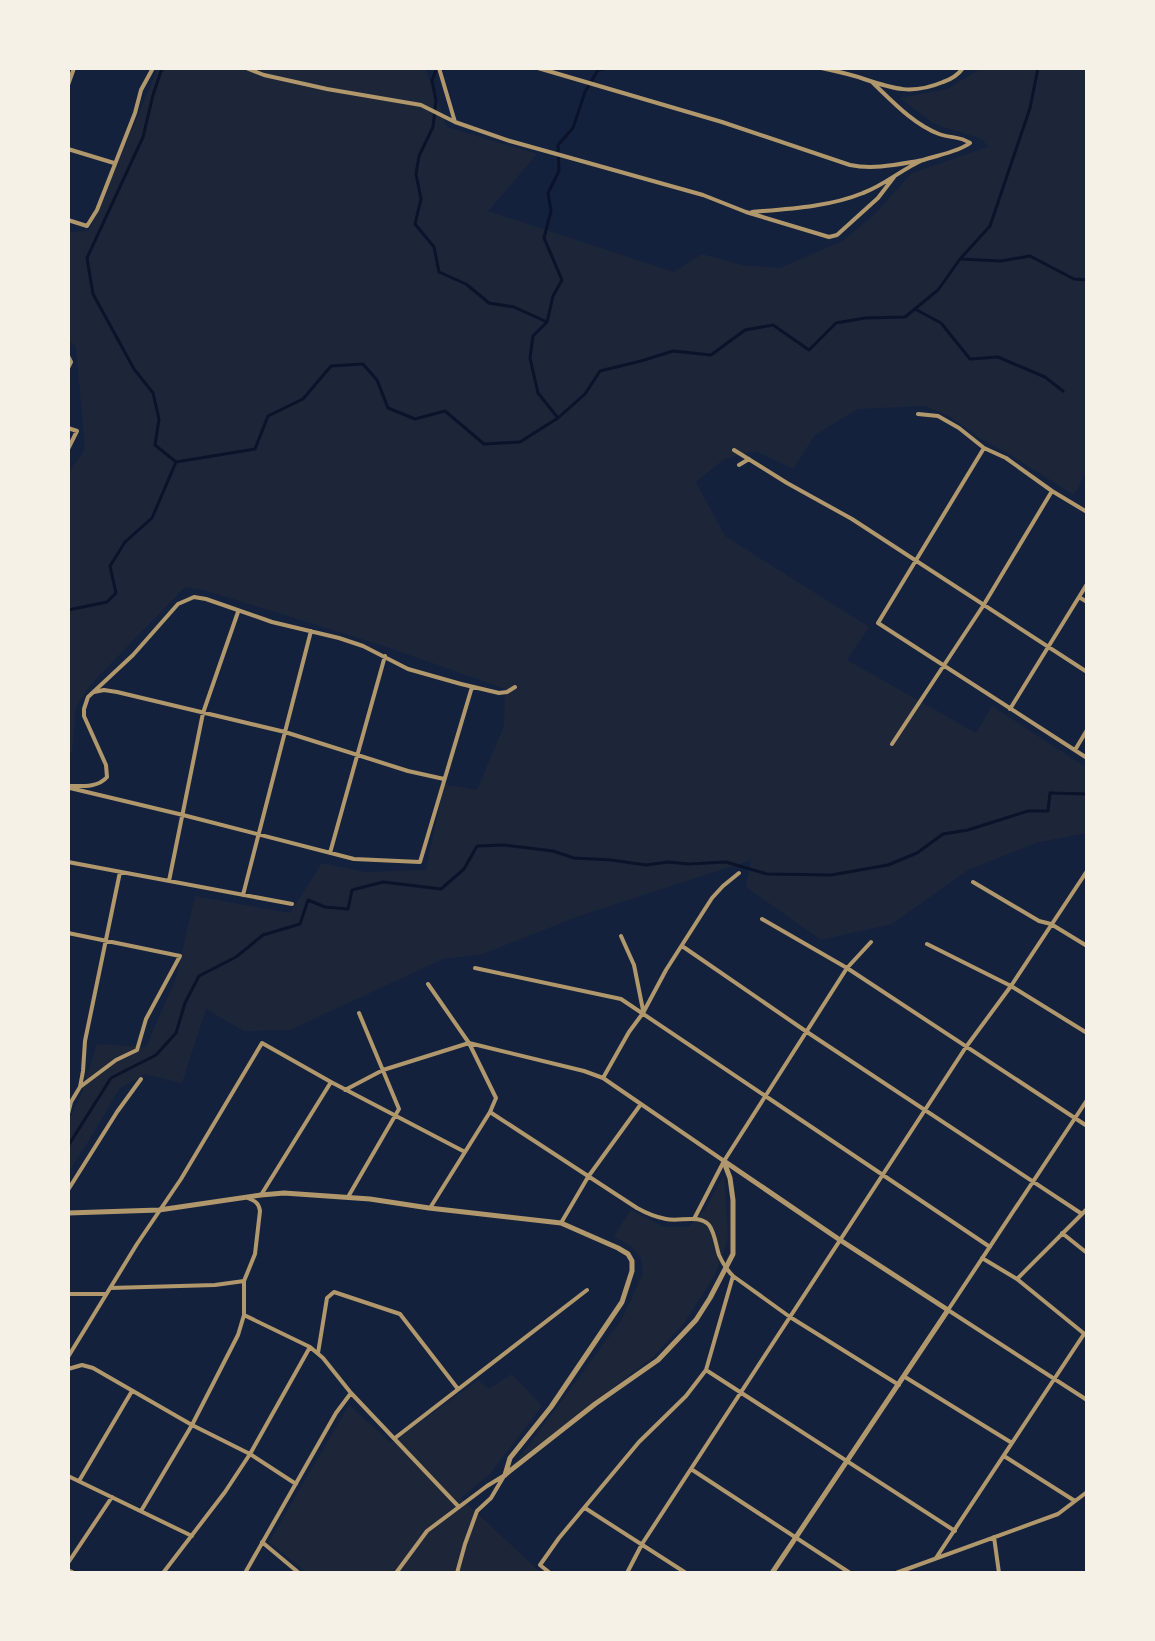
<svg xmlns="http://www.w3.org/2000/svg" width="1155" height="1641" font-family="Raleway,sans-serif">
<rect width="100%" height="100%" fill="#14213d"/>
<path fill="#1d2539" d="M158,68H425L447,127L537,154L488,211L674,272L702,254L742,265L780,268L842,241L872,217L912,173L988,147L982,139L934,124L900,98L947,89L982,68H1087V469L1074,495L1012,456L981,439L949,416L925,406L858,409L815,435L793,469L756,451L724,459L696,482L725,536L869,627L847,660L976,733L992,706L1087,768V833L1039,842L968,870L892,924L821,940L746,887L751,860L579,916L483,954L443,959L290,1030L244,1031L206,1009L182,1083L144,1074L119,1089L93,1134L68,1173V1121L80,1098L97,1044L146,1047L176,978L195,896L290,913L322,863L365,872L426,870L444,784L477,790L504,726L505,689L387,647L204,590L185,587L92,683L76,707L72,753L68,750V474L85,449L76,347L68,340V247L70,232L89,231Z
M724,1175L728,1239L715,1275L682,1326L652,1358L517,1461L622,1319L643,1273L641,1258L632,1247L614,1236L631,1210L664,1227H689L704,1211Z
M512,1374L542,1406L489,1475L461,1498L541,1573H308L269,1542L349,1405L391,1443L478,1380L489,1389Z"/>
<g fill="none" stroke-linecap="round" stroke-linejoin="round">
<path stroke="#0b132b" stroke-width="3" d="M164,68L161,71L153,95L143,137L87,258L93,294L134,369L153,393L159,419L155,445L176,462
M437,68L432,80L436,101L433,127L419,156L416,174L421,199L415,224L434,247L439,272L466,284L489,303L514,307L547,322
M961,259L1001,261L1030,256L1074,279L1087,280
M915,309L941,323L970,359L998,357L1045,377L1063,391
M558,418L538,393L530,358L533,336L547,322L553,296L562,280L544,238L551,211L548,193L559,171L558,145L573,128L585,92L598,70L609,68
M68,610L107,602L116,593L110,566L125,542L152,518L176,462L255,449L268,416L303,399L331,366L363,364L377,380L388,408L415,419L445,411L484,444L520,442L558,418L585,394L600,371L641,361L673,351L711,355L745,330L773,325L809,350L836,323L865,318L905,317L938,290L960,259L990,226L1030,108L1038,68
M68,1146L111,1078L156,1055L176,1033L185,1003L199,976L236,957L263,935L300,924L308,900L325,907L348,909L352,890L383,882L441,889L464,869L477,846L504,845L553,851L574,858L611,860L646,865L668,862L689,864L726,862L767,874L831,875L888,865L917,853L943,834L968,830L1028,811H1048L1050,793L1087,794"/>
<path stroke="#b1986c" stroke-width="4" d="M246,68L264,75L327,89L421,105L455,122L510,141L703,195L746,212L829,237L837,235L878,198L894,177
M439,68L455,122
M538,68L722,122L850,165C875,170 899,164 924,160
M821,68C835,71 850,74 864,79C894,89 912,95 943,82C952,79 958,75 963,68
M68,85L74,68
M68,149L114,163
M752,212C788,209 829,207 863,193C885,185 902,169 923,160C938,155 958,152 970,143C960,136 949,138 939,134C913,124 892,101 872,82
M68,220L87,226L97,210L135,113L141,90L153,68
M68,356L71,362L68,368
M918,414L938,416L959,428L984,448L1006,458L1052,491L1087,512
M68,428L77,431L68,449
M984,448L878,623L1087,758
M734,450L787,483L852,519L1087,672
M739,465L749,459
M1079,597L1087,602
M94,692L104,690L117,692L285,732L408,771L444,779
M1010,709L1087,584
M892,744L983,606L1052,491
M1075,750L1087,730
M68,786C81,786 98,788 107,777L106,765L84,716V709L88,697L133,655L178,604L194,597L206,599L272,622L339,638L363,646L408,669L461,684L499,693L507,692L515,687
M70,788L183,815L354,859L420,862L472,687
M330,853L385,656
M68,862L292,904
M169,881L203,713L238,612
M973,882L1039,921L1051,924L1087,946
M243,895L311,631
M762,919L847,968L1087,1126
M68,933L180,956L146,1019L137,1050L116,1060L80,1087
M621,936L634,965L643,1010
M927,944L1011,986L1087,1033
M682,946L807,1032L1082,1214
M475,968L621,999L990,1247
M428,984L469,1043L496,1098L490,1112L430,1208
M603,1078L629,1032L643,1013L666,970L712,898L723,886L739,873
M345,1090L383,1070L469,1043L584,1071L603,1078L724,1161
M1087,1100L948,1310L1087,1400
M490,1112L637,1208C646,1213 655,1217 666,1219C680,1222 699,1214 709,1225C715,1233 716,1246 719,1255C723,1264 727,1270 733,1276L790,1317L899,1385
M68,1114L71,1102L80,1087L83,1071L85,1041L120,872
M68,1190L117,1112L141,1079
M261,1195L331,1082
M348,1197L399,1109L359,1013
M694,1219L724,1161L847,968L871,942
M561,1223L588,1177L641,1104
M1062,1233L1087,1253
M982,1258L1017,1279L1087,1336
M1017,1279L1087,1209
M110,1288L215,1285L244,1281
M68,1294H106
M244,1315L310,1347L323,1358L351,1393L459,1507
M318,1353L327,1298L334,1292L400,1314L458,1389
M68,1357L137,1244L181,1179L262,1043L331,1082L465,1152
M68,1369L82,1365L93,1368L192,1425L250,1454L296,1484
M706,1370L955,1531
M905,1377L1012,1443
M395,1438L587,1290
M1004,1456L1075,1501
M691,1469L850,1573
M68,1476L192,1536
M79,1481L132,1391
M585,1508L686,1573
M141,1511L192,1425L238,1335L244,1315V1281L255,1254L260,1211C259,1203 255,1201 248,1198
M994,1537L999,1573
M262,1542L299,1573
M936,1558L1084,1334
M68,1563L112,1497
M68,1570L74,1573
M163,1573L225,1492L250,1454L310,1347
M245,1573L336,1413L351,1393
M396,1573L427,1531L487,1486L505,1475
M457,1573L465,1544L477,1511L491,1498L504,1476
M550,1573L540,1565L559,1538L639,1442L686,1396L706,1370L733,1276
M627,1573L642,1544L966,1047L1011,986L1087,871
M896,1573L1058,1514L1087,1492"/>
<path stroke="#b1986c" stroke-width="5" d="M724,1161L840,1240L948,1310L772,1573
M68,1213L159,1210L261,1195L284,1193L370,1199L429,1208L561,1223L618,1248L628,1254L632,1261V1271L622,1302L551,1407L510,1458L505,1475
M506,1474L595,1404L658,1360L696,1320L710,1298L733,1254V1200L730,1178L724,1162"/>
</g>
<rect width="1155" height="1641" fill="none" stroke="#f6f1e7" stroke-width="140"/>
</svg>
